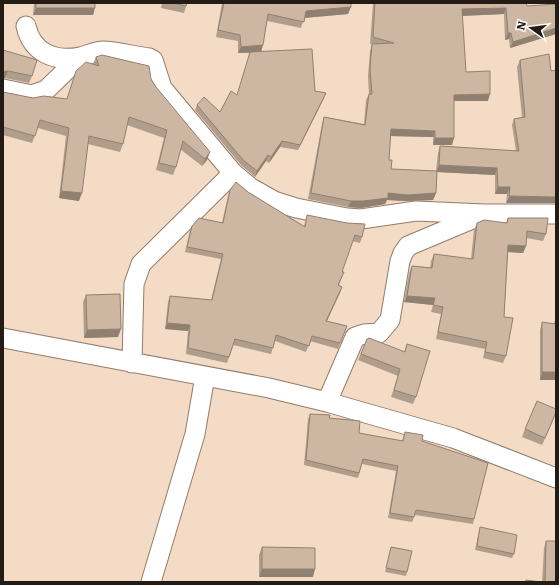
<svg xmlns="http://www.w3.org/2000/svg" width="559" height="585" font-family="Literata,serif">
<rect width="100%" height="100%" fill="#f4dbc6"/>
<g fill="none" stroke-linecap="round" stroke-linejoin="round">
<defs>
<path id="street" d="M26,26C32,53 55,62 80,57C89,55 94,51 104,51C119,52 134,56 149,58L153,60L162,88L233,173L251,188L274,201L296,208L347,218L361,219L416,211L484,214
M3,89L32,95L46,90L80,57
M3,338L269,388L327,402L453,438L556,478
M132,363L134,284L141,264L233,173
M327,402L355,337L364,334L379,333L390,320L400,261L403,253L408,246L484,214H556
M151,582L195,434L205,376"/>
</defs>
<use href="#street" stroke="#927c68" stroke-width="21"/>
<use href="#street" stroke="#fff" stroke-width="19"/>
</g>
<path fill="#b19d8b" d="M34,3H95L93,15H33Z
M162,3H187L184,13L161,8Z
M222,3H351L348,14L304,18L301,28L267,21L261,52L315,91L324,98L298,150L280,147L269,163L266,161L255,177L241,165L195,110L197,105L220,112L237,95L250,53H238V41L216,37Z
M373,3H526L527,6L556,4V34L510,48L509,39L505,40L504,14L462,16L466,72L488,101H454L452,145H433V137L390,136L389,160L391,169L436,171L438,153L440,146L516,151L512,125L514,119L522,117L517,67L520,60L551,71L556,70L506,203L507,194H495V175L437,172L436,193L433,200L406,201L387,200L385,204L361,208L348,207L308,199L322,124L324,117L364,124L366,100L369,94L368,76L370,51L372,44H370Z
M3,50L32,76L29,83L5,78L3,79Z
M96,57L151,79L156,87L207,160L202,166L180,149L176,167L173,175L156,170L164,138L127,125L123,144L120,152L88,144L79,201L59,198L66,136L38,128L32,143L3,135V92L33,98L67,99L76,71L93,64Z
M230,190L248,192L304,226L307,215L362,237L360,243L352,241L342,272H344L339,285L342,287L327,321L347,326L338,349L310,341L306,352L275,341L271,354L233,345L227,363L186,354L188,331L165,329L168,302L170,296L211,300L221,259L185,252L190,231L192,226L222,223L228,196Z
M508,218L546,234L543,241L526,238V246L523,253L508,252L504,317L506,356L503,363L483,358L485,349L436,339L441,314L431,312L433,305L404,302L409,273L412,266L430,268L431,261L434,254L471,259L474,230L477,223H506Z
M86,295L118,337L84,338L83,302Z
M556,316V380H540V330L542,322L554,324Z
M367,339L404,352L407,344L416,397L413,404L391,397L398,376L358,360Z
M310,414L329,418L359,433L402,441L405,432L422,441L474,519L473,524L415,515L412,522L388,518L396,471L362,464L358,478L304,465L308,419Z
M554,418L542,445L522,437L525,429Z
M480,527L514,554L512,558L475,550L479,531Z
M546,541L556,582H542L544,548Z
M262,547L313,577H259V555Z
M391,547L407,572L406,576L385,572Z"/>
<path fill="#908071" d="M351,7L348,14L303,18L306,11Z
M36,8H95L93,15H33Z
M506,8L504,14L460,16L462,9Z
M556,28V34L510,48L513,42Z
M508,33H511L509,39L505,40Z
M263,45L261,52L238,53L241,47Z
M8,71L5,78L3,79V72Z
M326,93L324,98L298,150L300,145Z
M490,94L488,101H452L454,95Z
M391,129L435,131L433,137L388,136Z
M435,138H454L452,145H433Z
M282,141L280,147L269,163L271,157Z
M210,152L207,160L202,166L205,159Z
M268,155L266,161L255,177L257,171Z
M439,165L497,168L495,175L436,172Z
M498,187H510L507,194H495Z
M61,191L82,193L79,201L59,198Z
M388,193H436L433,200L406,201L387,200L385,204L361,208L348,207L351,201Z
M509,196L556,197V203H506Z
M508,245L526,246L523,253L506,252Z
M342,287L340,293L324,327L326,321Z
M407,296L435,298L433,305L404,302Z
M167,323L190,325L188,331L165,329Z
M121,329L118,337L84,338L87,330Z
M542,372H556V380H540Z
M556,412L554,418L542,445L545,438Z
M262,569H315L313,577H259Z"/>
<path fill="#ceb7a2" stroke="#908071" d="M36,3H95V8H36Z
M173,3H187L186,6Z
M224,3H351V7L306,11L304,22L268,14L263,45L241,47L240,35L218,30Z
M375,3H526L527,6L556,4V28L513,42L511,33H508L506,8L462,9L466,72L490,71V94L454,95V138H435V131L391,129L389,160H392L391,169L437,171L436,193L408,195L388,193V198L363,201H351L311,193L324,117L365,125L369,94H372L370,69L372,44L394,43L373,37Z
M312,49L315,91L326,93L300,145L282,141L271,157L268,155L257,171L243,160L197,105L204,97L220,112L231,91L237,95L250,52Z
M3,50L37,60L32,76L8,71L3,72Z
M549,54L551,71L556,70V197L509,196L510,187H498L497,168L439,165L440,146L519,151L514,119L525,117L520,60Z
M102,55L149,66L151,79L156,87L210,152L205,159L183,141L176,167L159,163L167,130L129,117L123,144L89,136L82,193L61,191L69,128L40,120L35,136L3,127V92L33,98L44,96L67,99L76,71L86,62L99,66L96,57Z
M236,182L248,192L305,227L307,215L347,223L365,224L362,237L355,235L342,272H344L338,285L342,287L326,321L347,326L340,343L312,336L309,346L276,335L273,348L235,339L229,357L188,348L190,325L167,323L170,296L212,300L223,254L187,247L192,226L199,218L223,223L230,190Z
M508,218H548L546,234L527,231L526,246L508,245L504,317L513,318L506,356L485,352L487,342L438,332L443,307L433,305L435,298L407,296L412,266L432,268L434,254L473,259L477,223L484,220L507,223Z
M120,294L121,329L87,330L86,295Z
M556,320V372H542V322L555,324Z
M369,338L405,352L407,344L430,351L416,397L394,390L400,369L361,354L367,339Z
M537,401L556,409V412L545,438L525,429Z
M310,414L330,415L329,418L360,421L359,433L403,441L405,432L423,435L422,441L488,463L474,519L416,510L414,517L390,513L398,466L363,459L359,473L306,460Z
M480,527L517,535L514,554L477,546Z
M546,541H556V582H545Z
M262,547L315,548V569H262Z
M391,547L412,551L407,572L386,568Z
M526,580L541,582H525Z"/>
<rect width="559" height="585" fill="none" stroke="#241b14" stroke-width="8"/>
<g transform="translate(531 28) rotate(284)" stroke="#ffffff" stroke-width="3" paint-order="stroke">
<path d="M0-3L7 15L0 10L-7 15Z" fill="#241b14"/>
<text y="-6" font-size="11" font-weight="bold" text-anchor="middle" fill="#241b14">N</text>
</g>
</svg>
